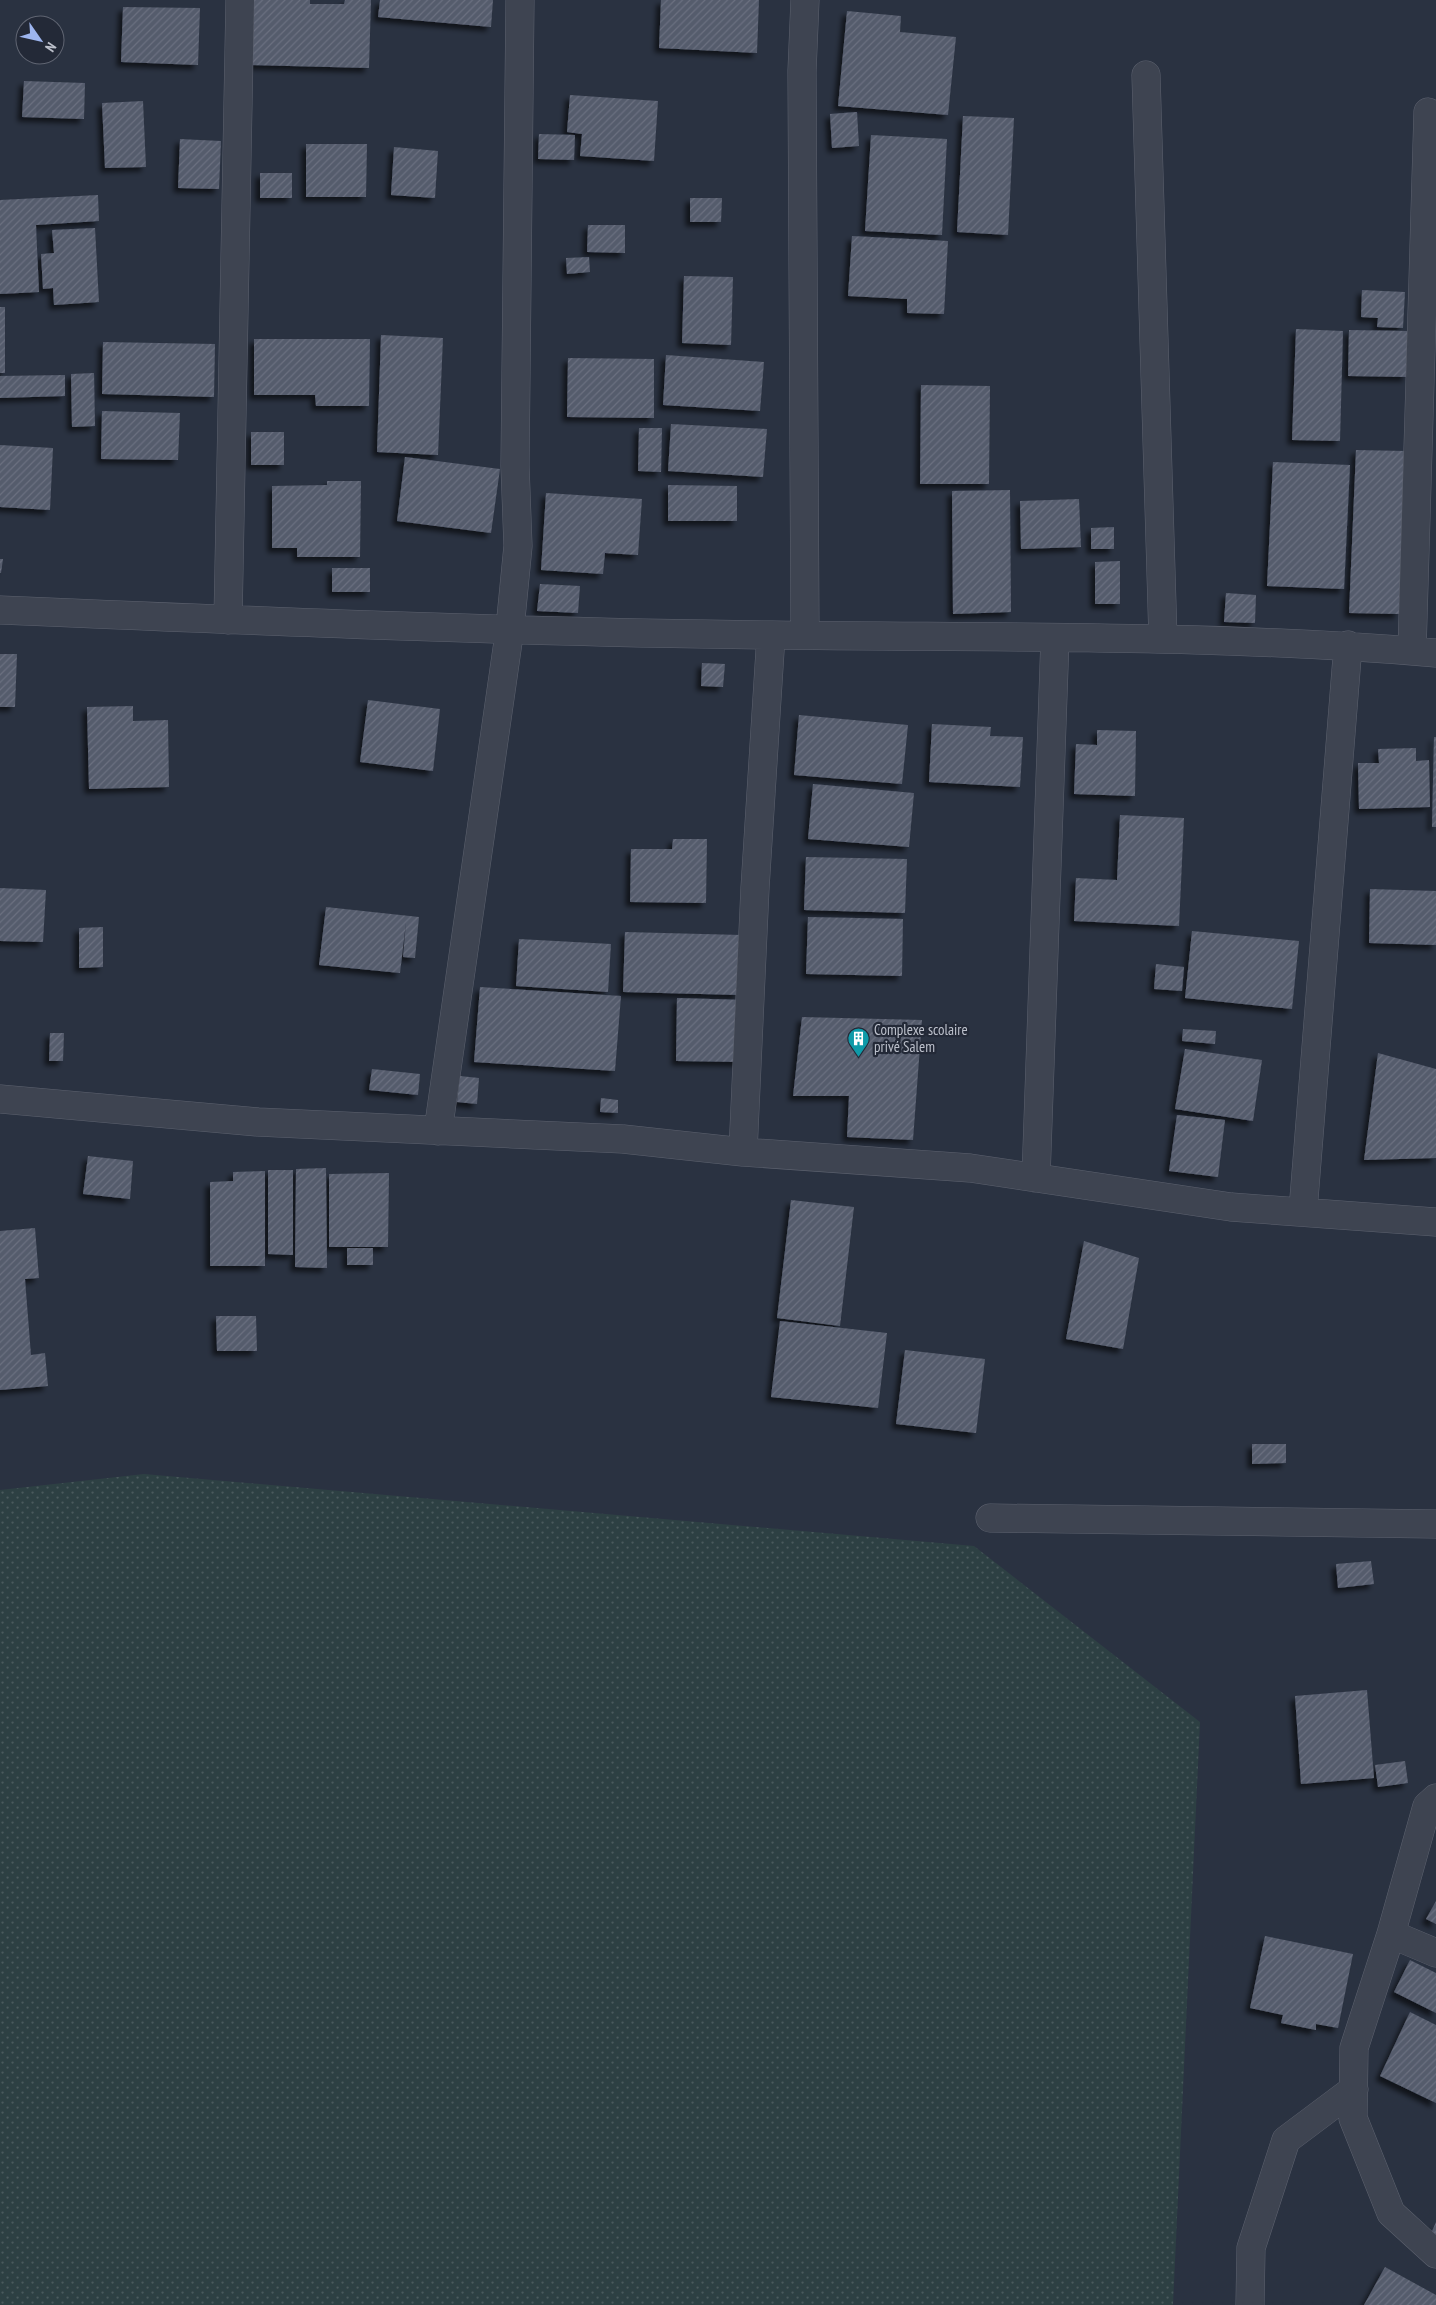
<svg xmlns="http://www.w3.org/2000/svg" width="1436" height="2305" font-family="'PT Sans Narrow',sans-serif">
<defs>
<pattern id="grass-dots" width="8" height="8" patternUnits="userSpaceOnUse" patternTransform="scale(1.25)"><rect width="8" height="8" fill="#2d4043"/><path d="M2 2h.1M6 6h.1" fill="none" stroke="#4a5a5d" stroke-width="1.8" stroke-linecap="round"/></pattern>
<pattern id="building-hatch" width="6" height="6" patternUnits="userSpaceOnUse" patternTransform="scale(1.25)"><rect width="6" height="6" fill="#545b6c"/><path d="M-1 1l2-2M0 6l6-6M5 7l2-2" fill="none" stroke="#6b7180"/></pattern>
<filter id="shadow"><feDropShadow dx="-4.5" dy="4.5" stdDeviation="2.5" flood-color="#0009"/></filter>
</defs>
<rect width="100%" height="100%" fill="#2a3241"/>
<path fill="url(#grass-dots)" d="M144,1474L974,1546L1200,1722L1173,2305H0V1490Z"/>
<path fill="url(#building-hatch)" filter="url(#shadow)" d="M252,0H310V4H344L345,0H371L369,68L250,65Z
M380,0H493L491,27L378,17Z
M661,0H759L757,53L659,48Z
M123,7L200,8L198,65L121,62Z
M847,11L901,16L900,32L956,37L948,115L838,106Z
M24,81L85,83L84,119L22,117Z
M570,95L658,101L654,161L580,156L582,134L567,132Z
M143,101L146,167L105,168L102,103Z
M857,112L859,146L832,148L830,114Z
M963,116L1014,118L1008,235L957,232Z
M539,134L575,135L574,160L538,159Z
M871,135L947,139L942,235L865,231Z
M180,139L221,141L219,189L178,188Z
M306,144H367L366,197H306Z
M394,147L438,151L435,198L391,195Z
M260,173H292V198H260Z
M98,195L99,221L36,225L39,292L0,294V200Z
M690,198H722L721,222H690Z
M588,225H625V253L587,252Z
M95,228L99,302L54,305L53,288L43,289L41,254L54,253L52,230Z
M852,236L948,241L944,314L907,313V299L848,296Z
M589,257L590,272L567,274L566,258Z
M684,276L733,277L731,345L682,343Z
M1362,290L1405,292L1403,328L1377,327L1378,318L1361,317Z
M0,307H5V373H0Z
M1296,329L1343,331L1340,441L1292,440Z
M1349,330L1408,331L1407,377L1348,376Z
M381,335L443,338L438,455L377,452Z
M254,339H370L369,406H316L315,395H254Z
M103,342L215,344L214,397L102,394Z
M666,355L764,362L760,411L663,405Z
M568,358L654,359V418L567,417Z
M94,373L95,426L72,427L71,374Z
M65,375V396L0,398V376Z
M921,385L990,386L989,484H920Z
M102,411L180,413L178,460L101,459Z
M671,424L767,429L763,477L668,471Z
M639,428H662L661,472L638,471Z
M251,432H284V465H251Z
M0,445L53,448L50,510L0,507Z
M1356,450L1406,451L1399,614L1349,613Z
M405,457L500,469L491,533L397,521Z
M1273,462L1350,465L1344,589L1267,586Z
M327,481H361L360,557H297V548H272V486L327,485Z
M668,485L737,486V521H668Z
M1010,490L1011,612L953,614L952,491Z
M546,493L642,499L638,555L605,553L603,574L541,570Z
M1079,499L1081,547L1021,549L1020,501Z
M1114,527V549H1091V528Z
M0,559H3L1,573H0Z
M1120,561V604H1095V562Z
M332,568H370V592H332Z
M540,584L580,586L578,613L537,611Z
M1226,593L1256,595L1255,623L1224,622Z
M0,654H17L15,707H0Z
M702,663L725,664L723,687L701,686Z
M368,700L440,709L433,771L360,762Z
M133,706V721L168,720L169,787L89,789L87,707Z
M799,715L908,725L902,784L794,775Z
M932,724L991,727L990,736L1023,737L1020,787L929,782Z
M1097,730L1136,731L1135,796L1074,794L1076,744L1097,745Z
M1434,737H1436V827H1432Z
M1416,748V761L1429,760L1430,807L1359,809L1358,763H1379L1378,749Z
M813,784L914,793L909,847L808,839Z
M1120,815L1184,818L1179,926L1074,921L1076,878L1117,880Z
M673,839H707L706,903L630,902L631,849H672Z
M806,857L907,859L905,913L804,910Z
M0,888L46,890L43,942L0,941Z
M1370,889L1436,891V945L1369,943Z
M326,907L419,917L415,958L403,957L406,922L400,973L319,965Z
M808,917L903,919L902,976L806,974Z
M103,927V967L79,968V928Z
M1192,931L1299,941L1292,1009L1185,998Z
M625,932L742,935L739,995L623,992Z
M519,939L611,944L608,992L516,986Z
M1156,964L1184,967L1182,991L1154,989Z
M480,987L621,996L615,1071L474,1062Z
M677,998L745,1000L743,1062L676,1061Z
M802,1017L922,1020L913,1140L847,1137L849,1096H793Z
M1183,1029L1216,1031L1215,1044L1182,1041Z
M50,1033H64L63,1061H49Z
M1185,1049L1262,1060L1253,1121L1175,1109Z
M1378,1053L1436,1069V1158L1364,1160Z
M372,1069L420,1074L418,1095L369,1090Z
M460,1076L479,1078L477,1104L457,1102Z
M601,1098L618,1100V1113L600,1112Z
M1177,1115L1225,1120L1218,1177L1169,1171Z
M88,1156L133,1161L130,1199L83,1194Z
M326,1168L327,1268L295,1267L296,1169Z
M268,1170H293V1255L268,1254Z
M265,1171V1266H210V1182L233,1181V1172Z
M389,1173L388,1247H329V1174Z
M791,1200L854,1207L840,1326L777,1318Z
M35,1228L39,1278L25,1279L31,1355L45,1353L48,1386L0,1390V1231Z
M1084,1241L1139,1258L1123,1349L1066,1339Z
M347,1248H373V1265H347Z
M216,1316H256L257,1351H217Z
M780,1321L887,1333L878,1408L771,1397Z
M905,1350L985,1359L976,1433L896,1424Z
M1252,1444H1286V1463L1252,1464Z
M1371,1561L1374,1584L1338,1588L1336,1564Z
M1367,1690L1374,1778L1301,1784L1295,1696Z
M1405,1761L1408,1783L1378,1787L1375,1765Z
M1436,1901V1924L1426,1919Z
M1265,1936L1353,1954L1338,2028L1316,2024V2030L1281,2023L1283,2015L1250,2008Z
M1410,1960L1436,1973V2013L1394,1992Z
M1410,2012L1436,2025V2103L1380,2076Z
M1436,2222V2242L1429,2238Z
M1385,2267L1436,2295V2305H1364Z"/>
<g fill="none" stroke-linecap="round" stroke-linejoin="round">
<defs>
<path id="minor" d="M1146,75L1163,639
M0,610C257,621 515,632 772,635C994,638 1215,634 1436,653
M228,620L240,0
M805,635L802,71L805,0
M1412,651L1428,112
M0,1099L258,1122L623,1139L743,1152L970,1168L1231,1207L1436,1222
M438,1131L510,628L518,546L515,466L520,0
M743,1152L755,888L771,635
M1036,1178L1055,638
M1303,1211L1348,645
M990,1518L1436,1524
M1436,1798L1427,1806L1391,1934L1354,2048L1353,2118L1391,2213L1436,2254
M1391,1934L1436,1953
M1250,2305L1251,2248L1286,2140L1354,2089"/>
</defs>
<use href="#minor" stroke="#5d626f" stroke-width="29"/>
<use href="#minor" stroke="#3e4451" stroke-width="28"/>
</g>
<defs>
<symbol id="building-pin" viewBox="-11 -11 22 30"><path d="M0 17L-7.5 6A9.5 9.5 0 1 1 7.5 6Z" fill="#0f9aa8" stroke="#232937"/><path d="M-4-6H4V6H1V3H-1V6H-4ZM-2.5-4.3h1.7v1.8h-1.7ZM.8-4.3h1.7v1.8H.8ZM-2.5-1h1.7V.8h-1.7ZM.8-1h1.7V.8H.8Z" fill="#fff"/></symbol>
</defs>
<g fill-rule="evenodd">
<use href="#building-pin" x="846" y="1026" width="25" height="34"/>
</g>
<g text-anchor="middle" stroke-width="4.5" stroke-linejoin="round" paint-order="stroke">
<g font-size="15" fill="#bcc0cb" stroke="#232937" text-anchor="start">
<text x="874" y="1035">Complexe scolaire<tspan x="874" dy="17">privé Salem</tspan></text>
</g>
</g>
<g transform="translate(40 40) rotate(124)"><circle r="24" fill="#232937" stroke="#606572"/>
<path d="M0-4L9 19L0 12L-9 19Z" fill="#9db5ef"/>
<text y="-8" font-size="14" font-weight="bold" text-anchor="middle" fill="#bcc0cb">N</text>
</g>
</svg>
